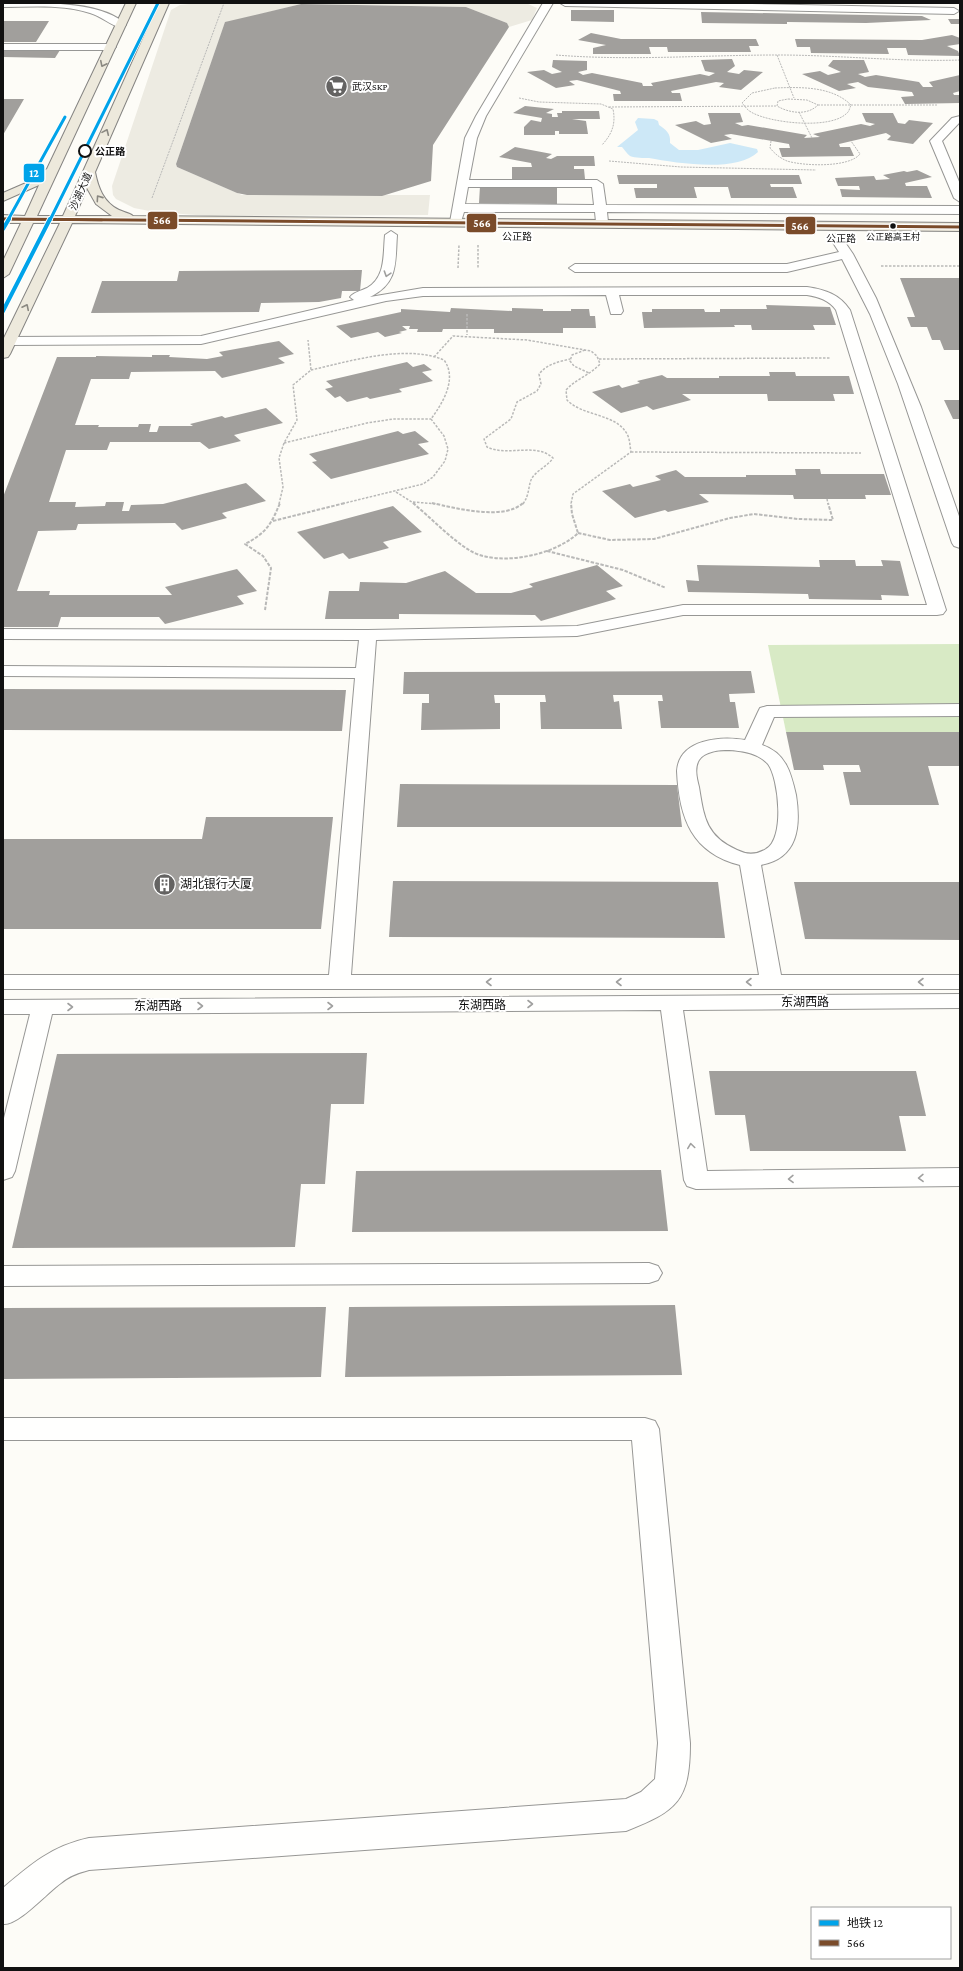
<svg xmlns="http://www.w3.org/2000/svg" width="963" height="1971" font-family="'Crimson Pro','Noto Sans SC',serif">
<rect width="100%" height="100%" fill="#fdfcf7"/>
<path fill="#d8eac5" d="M960,644V732H786L768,645Z"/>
<path fill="#edebe2" d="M198,3H526L537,8L532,20L509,27L507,23L466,7L301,4L225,23L176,164L177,167L242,195H430L428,215L210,216L155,212L134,208L116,199L113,195L112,186L171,10L180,5Z"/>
<path fill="#cde8f7" d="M638,118L654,119L658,121L659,125C666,130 671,133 670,143L679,150H698L730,143L757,149L758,152C737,173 676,163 649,158C644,158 635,158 630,156C627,154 624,149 622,147H617L638,130L635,122Z"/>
<path fill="#a19f9c" d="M301,4L466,7L507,23L509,27L433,145L431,181L382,196L247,195L237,193L177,167L176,164L225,22Z
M571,10H614V22L571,21Z
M701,12L922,16L931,20L866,23L787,22V24L702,23Z
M948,19H960V24H951Z
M3,21H49L36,42H3Z
M591,33L621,39H756L759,46H749L751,52H668L667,47H649L651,54H593V48L606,45L578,40Z
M952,35L960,38V44L947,46L958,51L960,56L908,55L906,48H887L889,54L811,53L810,47H797L795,39L922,40Z
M3,50H60L55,58L3,57Z
M732,59L735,66L727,72L739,74L744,70L763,72L741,90L719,87L724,83L716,82L671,91L672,93H680L682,101H614L613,94H621L620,91L577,80L569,81L575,85L556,88L527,72L544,70L552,74L562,72L552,67L553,60L587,61V70L578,72L583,75L592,73L642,83L643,86H653L651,83L700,74L709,76L715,73L705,71L701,60Z
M833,60H864L869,72L858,74L865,77L876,75L919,82L923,87H933L929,82L960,75V91L953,93L954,95H960V103L905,104L901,97L914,96L912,92L868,87L858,82L847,84L856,88L839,91L802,74L820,71L828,75L841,72L828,66Z
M3,99H24L3,135Z
M525,106L554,109L546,113L552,114V117H558L557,113H562V111H599L600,119H572L586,121L588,134H559V131H555V135H524V127L531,120L541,122L542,118L513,113Z
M708,113H740L743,122L735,123L742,126L748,125L807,135L804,138L820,137L813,134L861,124L870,126L875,124L866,122L862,113H893L898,123L905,124L909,120L933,123L913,144L887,140L891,136L886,133L839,144L840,147H850L854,156L782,157L779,148H790L789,144L731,134L724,135L732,139L711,143L675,125L696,121L704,125L711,124Z
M515,147L552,154L546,158L551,159L557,156H594L595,166H574V169H584L585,179H512V167H532L531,163L499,157Z
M917,170L932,177L905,183L906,186H927L932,198L842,197L840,189L860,190L859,186H838L835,178L874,176L876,180L890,179L883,175L904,171L907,172Z
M617,175H799L802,184H770L771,187H793L797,198H731L728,187H694L697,198H636L634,188H657V184H619Z
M480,186L557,187V204L479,203Z
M362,270L360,291H342L341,298L319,302L261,303L259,312L91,313L102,281H177L179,271Z
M900,278H960V350H944L940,340H932L927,327H911L907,317H915Z
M766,305L830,307L836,325H813L815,330H752L751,325H734L735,327L644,328L642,312H652V309H704L705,312H720V309H767Z
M451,308L512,311V308L543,309V311H571V309H589L590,316H595L596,328H563V333H494V329H443L442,332H417L418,329H409L410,326H402L407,330L399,332L402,333L385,337L378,332L351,338L336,326L401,312V309L450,312Z
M279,341L294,354L278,358L285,363L222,378L215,371L131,372L129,379H91L75,425H99L98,427H138L139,424H151L149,432H157L159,426H193L190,424L222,416L225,418L266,408L283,423L234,435L241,441L209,449L200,442H110L107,450H66L49,502H76L75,507L105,506L106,502H124L122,511H129L131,505L163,504L246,483L266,501L222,513L227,518L182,530L175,523L78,524L76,530L38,531L17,591H50L49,595H172L165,587L237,569L257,591L237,596L244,604L165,624L159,617H61L58,627H3V497L57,357H96V356L152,357V355H170L169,357L207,359L223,356L219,352Z
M407,362L413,367L424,364L432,370L422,372L433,381L399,389L402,392L370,399L367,397L347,402L340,396L335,398L325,389L333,387L326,381Z
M769,372H795L796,376H849L854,394H833L835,401H768L767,394H682L691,400L653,410L647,406L621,413L592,392L619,385L622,388L640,383L637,381L662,375L667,378H719V376H770Z
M944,400H960V419H953Z
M398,431L403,434L415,431L429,442L418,444L429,454L331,479L312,462L317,461L309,454Z
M795,469H820L821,474H884L891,495H865L866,499H794L793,495L699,494L709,502L668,512L665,510L635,518L602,491L630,484L633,487L661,480L655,476L676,470L685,477H746V475H796Z
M393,506L422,532L383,542L389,548L349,559L343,553L324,559L297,532Z
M819,560H855L856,566H883L881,560L900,561L909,596L881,595L882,600L809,599L808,594L688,592L686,580L699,581L697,565L820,567Z
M597,565L623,586L606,591L616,599L541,621L535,615L399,614V619H325L329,591H359L360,582L406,583L445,571L476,593H511L533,587L529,584Z
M751,671L755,693L729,694L730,702H735L739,728H661L658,701H663L662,695H613L614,702L619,701L622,729H541L540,702H546L545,695H494L495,703H500V729L421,730L422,703H429V694H403L404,672Z
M3,689L346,690L342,731L3,730Z
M786,732H960V766H928L939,805H850L843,772H861L859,765H823L824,770H794Z
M400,784L677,785L682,827H397Z
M206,817H333L321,929H3V839H202Z
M393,881L718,882L725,938L389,937Z
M794,882H960V940L805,939Z
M367,1053L364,1104H331L325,1184H301L295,1247L12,1248L57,1054Z
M709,1071H916L926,1116H899L906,1151H750L745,1115H715Z
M661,1170L668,1231L352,1232L356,1171Z
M675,1305L682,1375L345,1377L349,1307Z
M326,1307L321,1377L3,1379V1308Z"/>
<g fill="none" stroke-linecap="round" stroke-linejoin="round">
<defs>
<path id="minor" d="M3,3C36,3 103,0 126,25L121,28C110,25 101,16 90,13C62,4 32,7 3,7Z
M543,3H553L486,116L477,138L469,180H597L603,184L606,205L960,206V214L607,212L608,222L602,226L596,222L595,212H464L460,225H452L450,222L465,138L476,116ZM468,187H592L594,205L465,204Z
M560,3H699L954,8L959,11L954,14L565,6Z
M3,44H111L116,47L111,50H3Z
M960,116V122L942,141L960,184V202L954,198L930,141L952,118Z
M391,231L397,235C395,262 399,283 370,297L423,288L807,287C826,290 839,294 850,310L946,610L943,614L937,615H683L577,636L376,640L351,975H759L740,865C692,853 679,818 677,771C679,739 721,736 745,740L758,712L760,708L767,706L960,704V716L774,717L762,745C786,753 791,773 796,795C801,827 798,858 761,865L781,975H960V989H3V975H329L355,678L3,676V666L356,668L359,640L3,639V629L368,630L577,626L683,605H927L836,310C829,300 819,297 807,295H619L623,311L621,314H611L606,295L423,296L386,301L201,344L9,345L3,342L4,338L9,337L201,336L354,300L350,297C354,292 361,291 367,288C386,277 383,255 385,235ZM729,750C743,751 758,753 768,764C779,779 785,839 766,849C756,855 747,855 737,850C706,836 704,818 699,787C697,779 694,768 699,760C705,751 719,750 729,750Z
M836,234L840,235L853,254L876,298L921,407L960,519V548L954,546L952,543L898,384L870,314L842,259L787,272H575L569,268L575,264H787L839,252L830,238Z
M960,994V1008L683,1010L707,1171L960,1168V1186L696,1189L687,1186L684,1180L661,1010L52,1014L15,1171L12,1177L3,1180V1122L30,1014H3V1000Z
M649,1263L658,1266L662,1273L658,1280L649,1283L3,1286V1266Z
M3,1418H645L655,1421L659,1429L690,1743C690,1801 677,1811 626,1831L89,1870C78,1873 69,1876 61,1883C48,1892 18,1926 3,1924V1888C31,1864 52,1846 89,1838L626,1799L641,1792L655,1779L658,1743L632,1440H3Z"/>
<path id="major" d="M126,3H136L37,216H63L159,3H169L95,172C98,187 103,202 119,210C123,212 129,213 133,216L960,223V231L72,223L10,354L8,357L3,358V340L60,223H33L9,274L3,278V261L21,223H3V215L25,216L39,185L3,201V193L26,183L47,169ZM87,188L96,204L112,216H75Z"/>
</defs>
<use href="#minor" stroke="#979795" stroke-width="2"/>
<use href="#major" stroke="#858482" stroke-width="2"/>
<path stroke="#b9b9b8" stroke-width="1" stroke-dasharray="2 1" stroke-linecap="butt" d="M556,55C630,61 704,55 778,55C839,55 899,62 960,60
M777,55L794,98
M775,88C800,87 832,86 851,105C850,107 849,112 847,113C831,130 769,123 751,112C747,110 745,106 742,103L752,93Z
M519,98L539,102L601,104L613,109C616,124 612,134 602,145
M788,99L807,100L818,105C807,116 789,113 777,106L778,101Z
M818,105H937
M609,107L777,106
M799,112L812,138
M771,141L770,148C775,154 780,158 787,161C803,166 849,168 860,154L851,141
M609,161L681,167L816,170
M152,198L224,3"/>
<path stroke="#b9b9b8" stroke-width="1.5" stroke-dasharray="2.5 1.5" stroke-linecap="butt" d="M478,245V268
M881,266H960
M458,268L459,245
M467,314V335
M585,350L572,355L570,361L574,366L589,373
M434,357L453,336L527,340L591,351L597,356L600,364C590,375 576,379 566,390L567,400C583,417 618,413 628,436C630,441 630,447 631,452L573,494L571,504
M599,359L831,358
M311,370C351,361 405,344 444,360C458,379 442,404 431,419L444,436L448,449L445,461L433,477L423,484L341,504
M284,443L367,423L393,419H431
M631,452L861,453
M396,492L415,504
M827,499L828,504
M413,502L437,504
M279,504L283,487L279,458L284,443L297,420L293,385L311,370L308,340
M523,504C530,494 528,485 532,478C537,470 548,466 553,458C536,442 508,457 487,447L484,439L511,419L517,402L537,391L541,384L539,374C547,364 558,362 570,359"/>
<path stroke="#b9b9b8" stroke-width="2" stroke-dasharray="3.5 1.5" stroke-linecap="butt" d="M413,503C431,518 451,539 469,550C497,568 556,555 578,533L572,514L571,503
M432,503C455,508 504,521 523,503
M273,521L345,503
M578,533L610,540L654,539L730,518L754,514L798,519L833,520L828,503
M547,551L623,570L666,588
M265,610L271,568L263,556L245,544C266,533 271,525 280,503"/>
<use href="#minor" fill="#fffffe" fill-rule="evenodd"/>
<use href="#major" fill="#ede9dc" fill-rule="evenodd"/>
<defs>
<path id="bus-1-far1" d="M3,219L102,220"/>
<path id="bus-1" d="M3,219L960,227"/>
</defs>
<use href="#bus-1-far1" stroke="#fff" stroke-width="4"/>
<use href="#bus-1" stroke="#fff" stroke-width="5"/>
<use href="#bus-1-far1" stroke="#7a4b2a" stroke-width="2.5"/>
<use href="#bus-1" stroke="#7a4b2a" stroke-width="3"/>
<defs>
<path id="metro-1-far1" d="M8,220L65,117
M50,220L158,3"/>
<path id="metro-1" d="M3,229L9,219
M3,311L50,219"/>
</defs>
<use href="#metro-1-far1" stroke="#fff" stroke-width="4.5"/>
<use href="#metro-1" stroke="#fff" stroke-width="6"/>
<use href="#metro-1-far1" stroke="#00a3e9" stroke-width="3"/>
<use href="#metro-1" stroke="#00a3e9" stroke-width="4"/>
</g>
<defs><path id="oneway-chevron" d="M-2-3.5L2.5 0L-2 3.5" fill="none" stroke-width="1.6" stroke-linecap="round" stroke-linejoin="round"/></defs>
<g stroke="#8a8881">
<use href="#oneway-chevron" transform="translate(103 64) rotate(116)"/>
<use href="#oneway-chevron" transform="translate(106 132) rotate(-66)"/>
<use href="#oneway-chevron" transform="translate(99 198) rotate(-125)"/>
<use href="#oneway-chevron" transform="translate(26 307) rotate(-64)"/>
</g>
<g stroke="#a0a09f">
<use href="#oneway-chevron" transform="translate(387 274) rotate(108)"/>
<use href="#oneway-chevron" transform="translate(489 982) rotate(-180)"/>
<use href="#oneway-chevron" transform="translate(619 982) rotate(-180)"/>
<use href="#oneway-chevron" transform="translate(749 982) rotate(-180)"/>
<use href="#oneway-chevron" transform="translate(921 982) rotate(180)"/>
<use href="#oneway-chevron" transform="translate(530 1004)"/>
<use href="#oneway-chevron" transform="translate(200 1006)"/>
<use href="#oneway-chevron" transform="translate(330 1006)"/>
<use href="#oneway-chevron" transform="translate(70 1007)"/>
<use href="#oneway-chevron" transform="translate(691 1146) rotate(-98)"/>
<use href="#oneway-chevron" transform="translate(921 1178) rotate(179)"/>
<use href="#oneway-chevron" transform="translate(791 1179) rotate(179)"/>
</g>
<defs>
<symbol id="supermarket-disc" viewBox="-11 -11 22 22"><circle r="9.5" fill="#646362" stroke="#fff"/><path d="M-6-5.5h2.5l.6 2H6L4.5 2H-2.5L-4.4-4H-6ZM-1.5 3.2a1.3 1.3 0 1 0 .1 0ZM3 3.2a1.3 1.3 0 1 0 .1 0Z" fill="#fff"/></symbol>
<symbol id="building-disc" viewBox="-11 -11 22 22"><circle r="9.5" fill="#646362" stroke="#fff"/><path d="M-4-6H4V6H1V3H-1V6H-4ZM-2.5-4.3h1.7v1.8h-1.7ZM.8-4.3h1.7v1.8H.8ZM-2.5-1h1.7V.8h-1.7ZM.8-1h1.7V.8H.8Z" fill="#fff"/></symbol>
</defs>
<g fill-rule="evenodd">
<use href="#supermarket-disc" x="324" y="74" width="25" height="25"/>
<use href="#building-disc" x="152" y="872" width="25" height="25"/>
</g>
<circle fill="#fff" stroke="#111" stroke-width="2" cx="85" cy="151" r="6"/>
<circle fill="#111" stroke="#fff" stroke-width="1.5" cx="893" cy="226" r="3.5"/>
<g text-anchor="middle" stroke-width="4" stroke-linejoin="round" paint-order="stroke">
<g font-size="9" fill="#111" stroke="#fff">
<text x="893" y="240">公正路高王村</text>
</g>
<g font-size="10" fill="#111" stroke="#fff" text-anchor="start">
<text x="352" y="90">武汉SKP</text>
</g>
<g font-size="10" font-weight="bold" fill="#111" stroke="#fff" text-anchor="start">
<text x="95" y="155">公正路</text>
</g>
<g font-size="10" fill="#111" stroke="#fff">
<text transform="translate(80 191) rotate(-66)" y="4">沙湖大道</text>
<text x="517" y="240">公正路</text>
<text x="841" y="242">公正路</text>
</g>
<g font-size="12" fill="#111" stroke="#fff" text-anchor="start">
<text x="180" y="888">湖北银行大厦</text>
</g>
<g font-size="12" fill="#111" stroke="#fff">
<text x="805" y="1006">东湖西路</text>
<text x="482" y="1009">东湖西路</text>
<text x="158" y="1010">东湖西路</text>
</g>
</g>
<g stroke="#fff" stroke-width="1.5">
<rect x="23" y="163" width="22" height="20" rx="4" fill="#00a3e9"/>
<rect x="147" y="211" width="31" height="19" rx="4" fill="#7a4b2a"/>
<rect x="466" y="213" width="31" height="20" rx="4" fill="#7a4b2a"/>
<rect x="785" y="216" width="31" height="19" rx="4" fill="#7a4b2a"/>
</g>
<g font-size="11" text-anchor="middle" font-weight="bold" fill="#fff">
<text x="34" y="177">12</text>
<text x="162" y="224">566</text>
<text x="482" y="227">566</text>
<text x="800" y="230">566</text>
</g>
<rect width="963" height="1971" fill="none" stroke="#111111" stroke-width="8"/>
<rect x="811" y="1907" width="140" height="52" fill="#ffffff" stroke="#a0a0a0"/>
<rect x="819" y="1920" width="20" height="6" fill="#00a3e9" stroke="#a0a0a0"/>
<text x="847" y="1927" font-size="12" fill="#111111">地铁 12</text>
<rect x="819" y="1940" width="20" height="6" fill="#7a4b2a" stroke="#a0a0a0"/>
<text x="847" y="1947" font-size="12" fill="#111111">566</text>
</svg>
